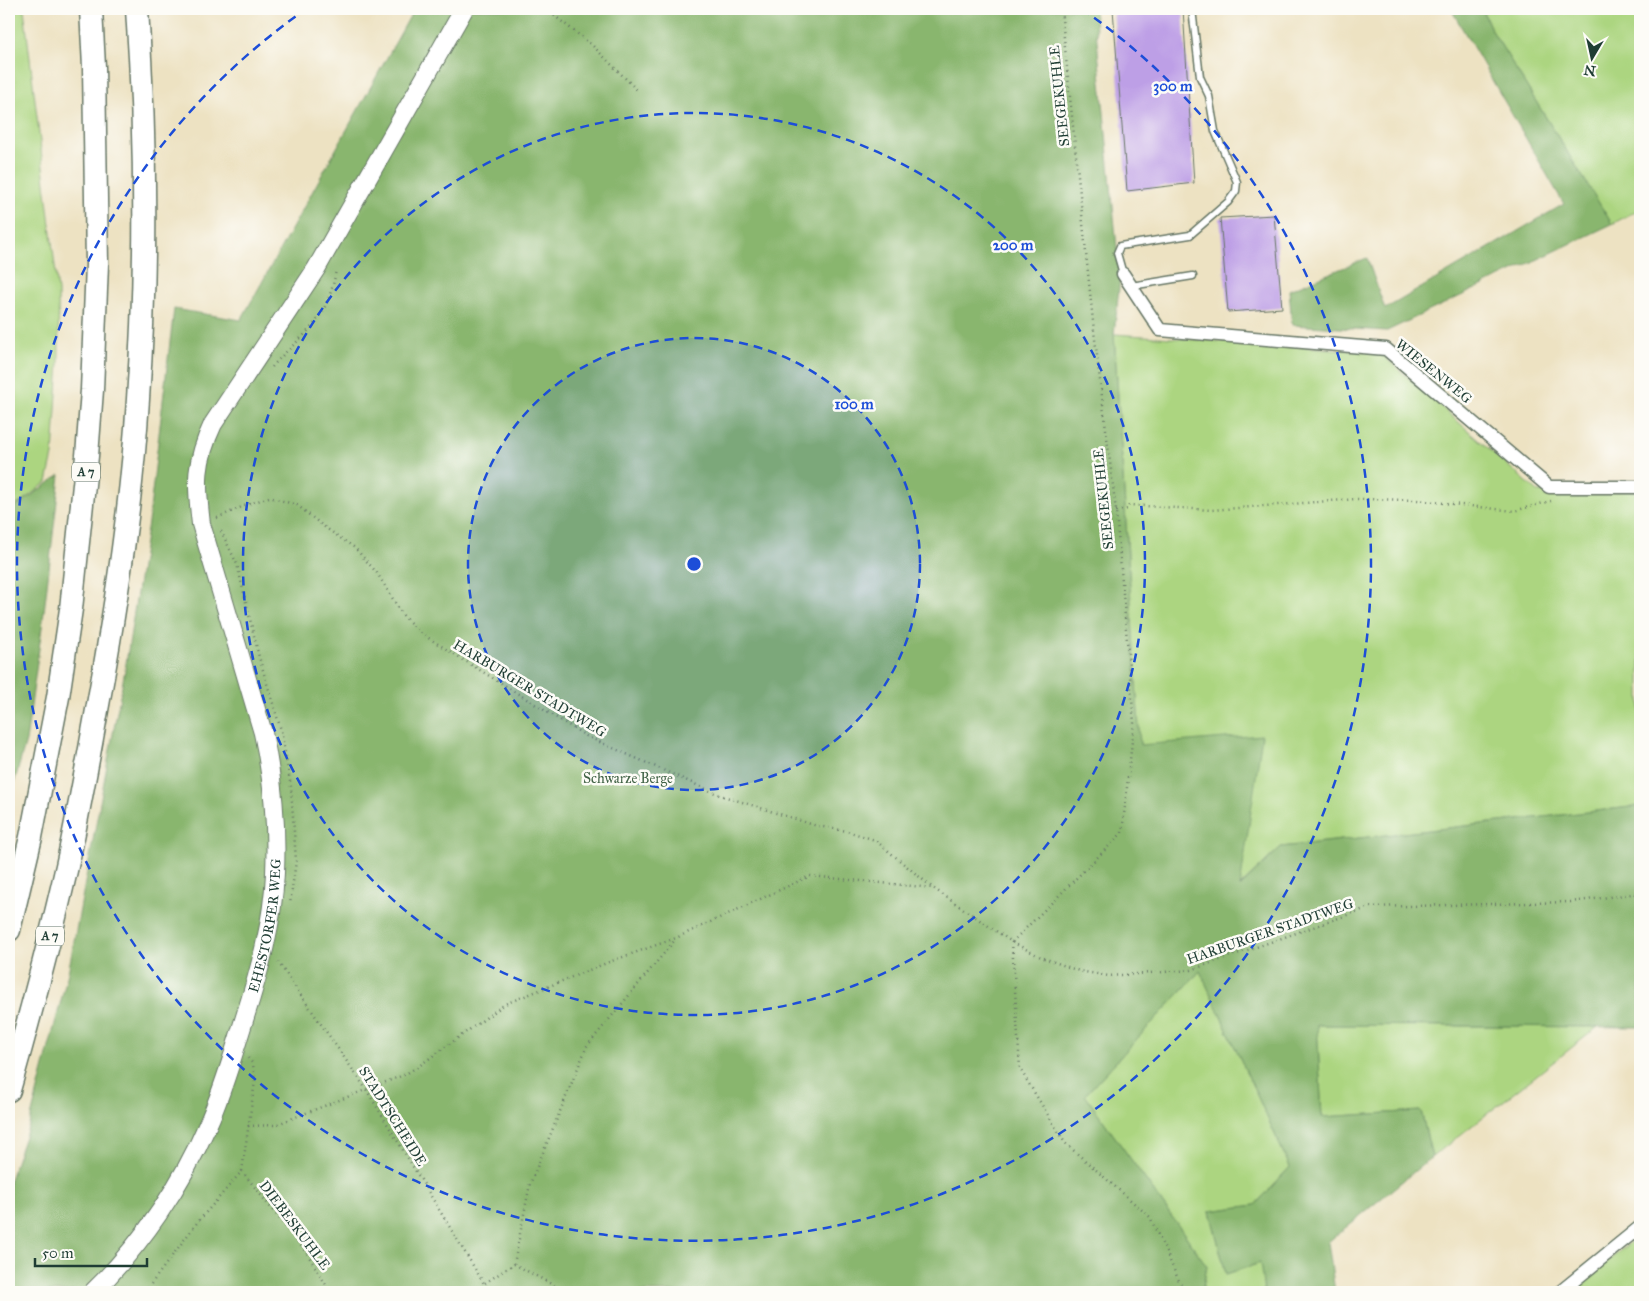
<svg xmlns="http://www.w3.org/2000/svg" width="1649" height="1301" font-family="'IM FELL Great Primer',serif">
<rect width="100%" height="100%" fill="#fdfcf7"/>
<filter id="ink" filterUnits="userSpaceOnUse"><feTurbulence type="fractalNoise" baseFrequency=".02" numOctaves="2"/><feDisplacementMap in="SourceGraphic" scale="10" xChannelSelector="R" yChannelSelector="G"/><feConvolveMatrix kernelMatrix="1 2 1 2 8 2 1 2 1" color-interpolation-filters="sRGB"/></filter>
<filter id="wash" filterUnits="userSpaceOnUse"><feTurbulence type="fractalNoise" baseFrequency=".0096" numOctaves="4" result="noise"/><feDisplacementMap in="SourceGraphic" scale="20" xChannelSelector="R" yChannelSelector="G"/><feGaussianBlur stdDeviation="1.12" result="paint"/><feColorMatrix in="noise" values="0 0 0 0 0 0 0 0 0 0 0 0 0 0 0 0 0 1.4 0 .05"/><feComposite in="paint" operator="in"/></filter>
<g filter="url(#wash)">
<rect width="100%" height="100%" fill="#ede2c2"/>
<path fill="#acd580" stroke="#66895a" d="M9,9H24L58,291L59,362L53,455L47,482L14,507L9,509Z
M1482,9H1640V209L1612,224L1491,29Z
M1114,334L1379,352L1538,492L1640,491V806L1281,847L1239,887L1140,745Z
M1200,971L1290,1167L1255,1205L1210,1211L1226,1274L1261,1263L1264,1292H1202L1207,1266L1085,1095Z
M1317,1025L1598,1027L1432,1157L1421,1111L1322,1117Z
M1640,1234V1292H1571Z"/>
<path fill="#89b66e" stroke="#547a51" d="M414,9H1094L1120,279L1114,334L1140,745L1262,735L1240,887L1281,847L1640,806V1027L1317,1025L1322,1117L1421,1111L1432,1157L1328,1242L1335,1292H1264L1260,1263L1226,1274L1210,1211L1255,1205L1290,1167L1200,971L1085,1095L1207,1266L1202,1292H9V1182L29,1125L68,973L125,670L150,509L174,309L241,320Z
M1451,9H1482L1491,29L1612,224L1387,331L1292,325L1289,290L1367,258L1385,309L1564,204Z
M60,475L43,620L26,741L9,801V509L15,507Z"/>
<g id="blocks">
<path fill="#bd9fe6" d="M1113,9H1183L1194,183L1127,191Z
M1274,215L1282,308L1228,312L1220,218Z"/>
</g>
</g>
<g filter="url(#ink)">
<use href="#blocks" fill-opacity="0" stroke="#677766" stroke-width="1"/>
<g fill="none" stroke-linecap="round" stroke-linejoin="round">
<defs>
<path id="lane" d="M1123,274L1117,253L1120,246L1190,235L1228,202L1236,191L1237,182L1215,131L1209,96L1200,77L1192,9
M1131,286L1193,276"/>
<path id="street" d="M1123,274L1160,330L1386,349L1549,487H1640
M1560,1292L1640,1227"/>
<g id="secondary">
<path id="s1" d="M93,1292C141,1245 181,1186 208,1124C223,1091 233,1055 244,1020C259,973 273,923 275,873C277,826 273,779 263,733L201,524C196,483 195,462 213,424L316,269L464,9"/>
</g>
<path id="highway" d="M9,930L31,837L58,697L71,609L87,456L92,390L97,264L94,67L91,9
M9,1090C30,1016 50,941 67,866C79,811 89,755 99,699C117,600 132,500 138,399C147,269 146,138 137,9"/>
</defs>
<use href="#lane" stroke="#677766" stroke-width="9"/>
<use href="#street" stroke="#677766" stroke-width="15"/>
<use href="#secondary" stroke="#677766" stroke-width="20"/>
<use href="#highway" stroke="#677766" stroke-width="25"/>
<path stroke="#677766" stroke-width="2.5" stroke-dasharray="1 4" stroke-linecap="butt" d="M546,9L593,46L639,92
M272,367C283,354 294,345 306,333C323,316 333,293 336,269
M1116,511L1128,509L1129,505L1211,510L1357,499L1417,500L1514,511L1551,501
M217,518L244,506L269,497L297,505L323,526L355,548L377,573L404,617L422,634L586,736L717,794L817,826L847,831L875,840L933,888L1012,942L1041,957L1079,971L1109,976L1191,970L1370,907L1571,902L1640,893
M221,531L237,564L259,657L281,730L291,787L296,861L290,904
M1012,942L1122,833L1134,723L1116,511L1094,331L1061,9
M1012,942L1020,1069L1065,1143L1150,1217L1184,1292
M278,962L366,1089L489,1292
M248,1126L275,1125L404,1075L419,1066L505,1004L609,962L676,938L810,876L933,888
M242,1171L308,1255L328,1288L329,1292
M242,1171L255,1081L253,1064L248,1058
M514,1264L553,1285L564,1292
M485,1283L514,1264L530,1184L587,1046L675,940
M145,1292L196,1224L242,1171"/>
<use href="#lane" stroke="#fff" stroke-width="6"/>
<use href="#street" stroke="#fff" stroke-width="12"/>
<use href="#secondary" stroke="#fff" stroke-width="18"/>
<use href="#highway" stroke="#fff" stroke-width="22"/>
</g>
</g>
<circle cx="694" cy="564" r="226" fill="#1d4ed8" fill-opacity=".12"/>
<g fill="none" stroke="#1d4ed8" stroke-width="2.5" stroke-dasharray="9 6">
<circle cx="694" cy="564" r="226"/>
<circle cx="694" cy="564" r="451"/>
<path d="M1082 9A677 677 0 1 1 306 9"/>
</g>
<g text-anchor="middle" stroke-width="5" stroke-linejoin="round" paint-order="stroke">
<g fill="#fdfcf7" stroke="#62766e" stroke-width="1">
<rect x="72" y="462.5" width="28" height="19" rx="4"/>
<rect x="36" y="926.5" width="28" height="19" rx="4"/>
</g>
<g font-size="12" font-weight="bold" fill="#1f3d34">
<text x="86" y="476">A 7</text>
<text x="50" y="940">A 7</text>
</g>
<g font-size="14" fill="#1f3d34" stroke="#fdfcf7">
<text transform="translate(1059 96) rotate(-96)" y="5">SEEGEKUHLE</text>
<text transform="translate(1434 371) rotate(39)" y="5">WIESENWEG</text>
<text transform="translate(1103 499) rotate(-96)" y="5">SEEGEKUHLE</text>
<text transform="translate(530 688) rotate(31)" y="5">HARBURGER STADTWEG</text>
<text dy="5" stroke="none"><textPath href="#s1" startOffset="412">EHESTORFER WEG</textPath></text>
<text transform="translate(1270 931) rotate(-19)" y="5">HARBURGER STADTWEG</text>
<text transform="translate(393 1116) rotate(58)" y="5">STADTSCHEIDE</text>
<text transform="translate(295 1225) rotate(53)" y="5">DIEBESKUHLE</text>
</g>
<g font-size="14" fill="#426347" stroke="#fdfcf7">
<text x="628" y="783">Schwarze Berge</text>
</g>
</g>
<circle cx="694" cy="564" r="8" fill="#1d4ed8" stroke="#fdfcf7" stroke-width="2.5"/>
<g font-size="15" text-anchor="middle" font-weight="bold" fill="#1d4ed8" stroke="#fdfcf7" stroke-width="5" stroke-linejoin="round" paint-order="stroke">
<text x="1173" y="91">300 m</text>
<text x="1013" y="250">200 m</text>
<text x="854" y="409">100 m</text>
</g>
<rect width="1649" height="1301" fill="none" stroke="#fdfcf7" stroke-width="30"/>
<g transform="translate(1592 58) rotate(189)" stroke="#fdfcf7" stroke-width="4" paint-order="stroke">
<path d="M0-4L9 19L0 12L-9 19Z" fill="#1f3d34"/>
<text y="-8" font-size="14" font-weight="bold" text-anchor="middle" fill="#1f3d34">N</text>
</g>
<path d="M35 1258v8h112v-8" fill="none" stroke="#1f3d34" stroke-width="2.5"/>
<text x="42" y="1258" font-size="15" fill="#1f3d34" stroke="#fdfcf7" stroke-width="4" paint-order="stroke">50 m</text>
</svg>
